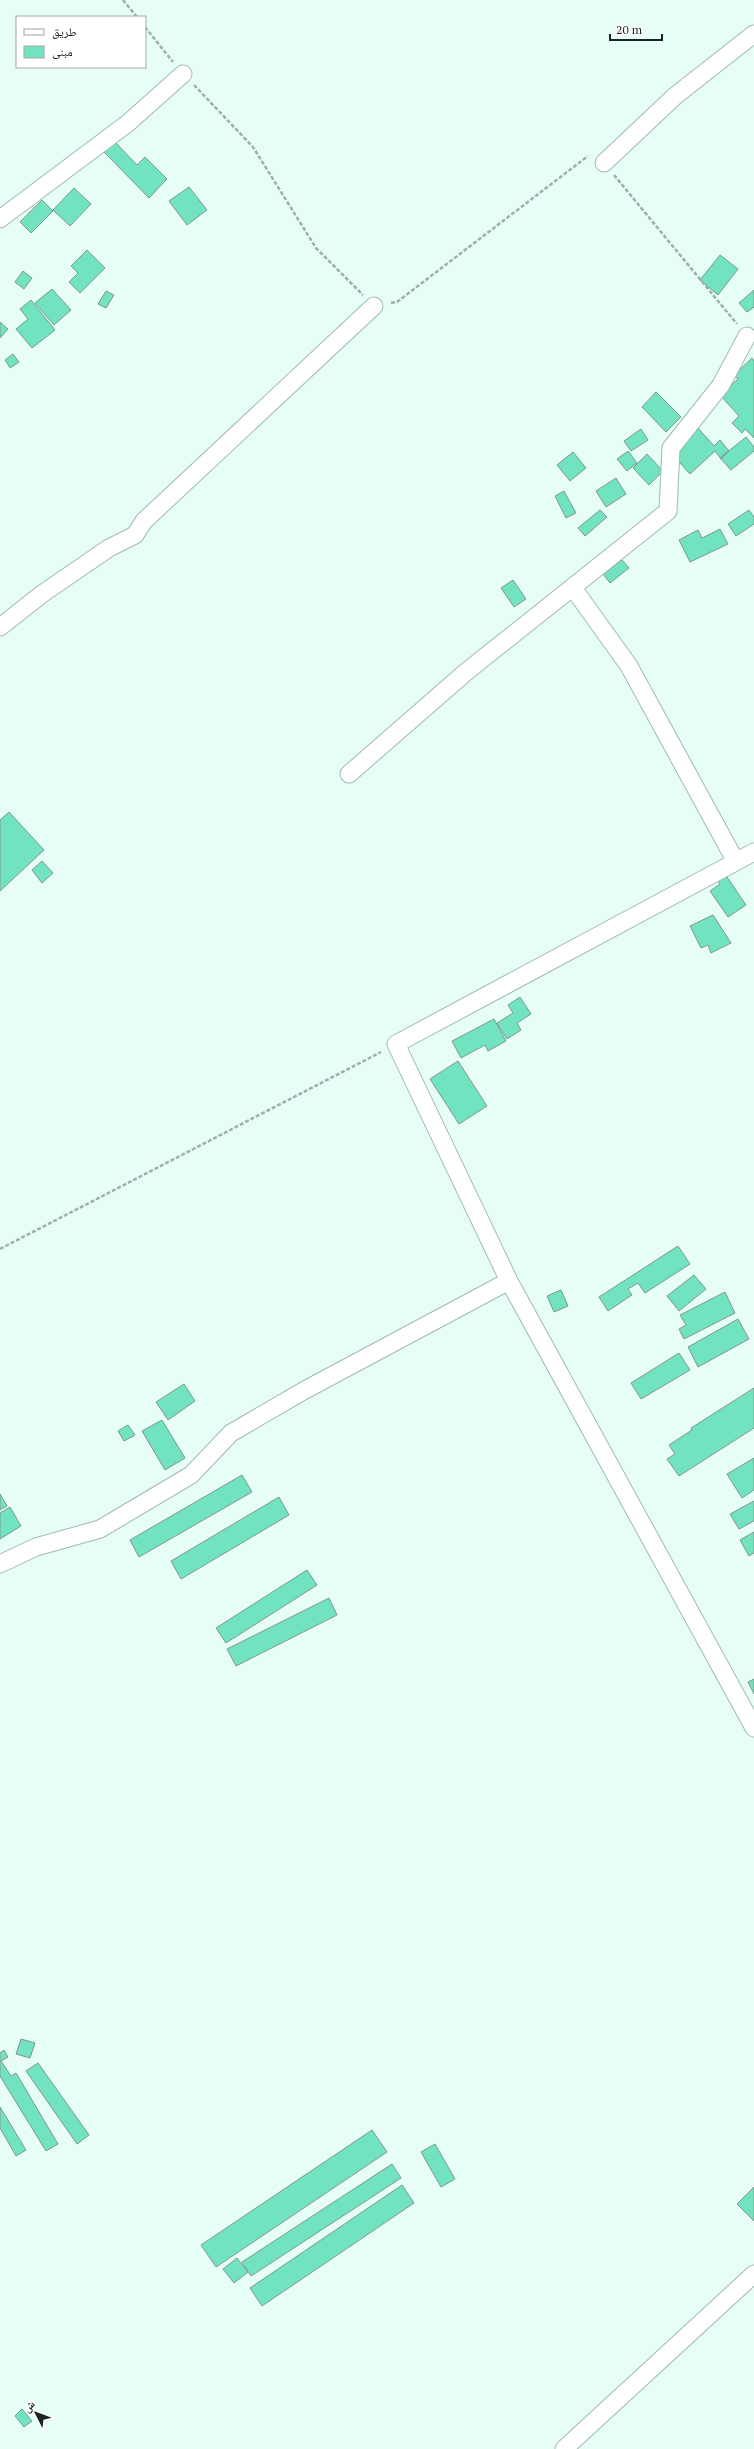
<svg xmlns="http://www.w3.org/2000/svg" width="754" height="2449" font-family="'PT Serif','Noto Naskh Arabic',serif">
<rect width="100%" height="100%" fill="#e6fef5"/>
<path fill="#72e3c0" stroke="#7e998f" d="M115,142L137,165L145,157L167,179L149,198L104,152Z
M189,187L207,210L187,225L169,201Z
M74,188L91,204L70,226L53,210Z
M42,200L53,211L31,233L20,222Z
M87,250L105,268L80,293L69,282L78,273L71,266Z
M720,255L738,269L718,295L700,280Z
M23,271L32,278L24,289L15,282Z
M52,289L71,310L54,325L35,303Z
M754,290V307L747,312L739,303Z
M106,291L114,295L106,308L98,304Z
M31,300L55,330L32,348L16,329L28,319L20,309Z
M0,322L8,329L0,338Z
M13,354L19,362L10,368L5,360Z
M752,358L754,361V438L745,429L742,433L732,423L739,416L720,395L738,379L734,375Z
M656,392L681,417L666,432L642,407Z
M698,428L714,446L720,440L729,451L721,459L715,451L690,474L671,453Z
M641,429L648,440L631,451L624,441Z
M746,437L754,447V451L731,470L720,458Z
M628,451L637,463L627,471L617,459Z
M573,452L586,468L570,481L557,465Z
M647,454L663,471L649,485L633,468Z
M616,478L626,494L606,507L596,491Z
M564,491L576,513L566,518L555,496Z
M600,510L607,517L585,536L578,528Z
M749,510L754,517V524L736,536L728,524Z
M720,529L728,544L690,562L679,540L698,530L702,538Z
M622,560L629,568L610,583L603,574Z
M513,580L526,599L514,607L501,588Z
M9,812L44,850L0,891V820Z
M42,861L53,873L42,883L32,870Z
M723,871L746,905L728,917L710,891L720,884L715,876Z
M713,915L731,943L711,953L708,945L701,948L690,926Z
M520,997L531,1014L517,1023L521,1030L507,1039L497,1023L513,1013L508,1005Z
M494,1019L506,1041L488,1051L485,1045L461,1058L452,1041Z
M458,1061L487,1106L459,1124L430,1079Z
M678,1246L690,1264L645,1293L638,1283L628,1289L632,1295L608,1311L599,1297Z
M694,1275L706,1289L679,1311L667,1296Z
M561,1290L568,1306L554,1312L547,1296Z
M725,1292L735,1313L684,1339L679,1329L686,1325L680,1315Z
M738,1319L749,1339L698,1367L688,1347Z
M679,1353L690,1370L641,1399L631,1383Z
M184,1384L195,1401L168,1420L156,1402Z
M754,1388V1428L679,1476L667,1459L675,1454L669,1445L692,1430L691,1428Z
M162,1420L185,1458L165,1470L142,1431Z
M128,1425L135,1435L124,1441L118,1431Z
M754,1458V1490L742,1498L727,1474Z
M242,1475L252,1492L139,1557L130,1540Z
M0,1494L7,1506L0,1510Z
M279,1497L289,1515L181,1579L171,1561Z
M754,1501V1521L739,1529L730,1514Z
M10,1507L21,1526L0,1539V1513Z
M754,1532V1553L749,1556L740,1540Z
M307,1570L317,1585L226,1643L216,1628Z
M329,1598L337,1615L236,1666L227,1649Z
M754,1679V1694L748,1682Z
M21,2039L35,2043L30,2058L16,2054Z
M4,2050L8,2057L1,2061L11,2076L16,2073L58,2144L46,2151L0,2076V2053Z
M38,2063L89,2135L77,2144L26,2071Z
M0,2107L26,2150L16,2156L0,2128Z
M372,2130L387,2152L216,2267L201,2245Z
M435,2144L455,2179L441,2187L421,2152Z
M392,2164L401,2178L251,2276L242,2262Z
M402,2185L414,2203L262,2306L250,2288Z
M754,2187V2221L737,2204Z
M237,2258L248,2272L234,2283L223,2269Z
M22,2409L32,2421L24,2427L15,2416Z"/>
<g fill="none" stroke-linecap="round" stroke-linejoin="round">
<defs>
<path id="minor" d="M604,163L675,96L754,34
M0,219L128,123L183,74
M573,588L629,666L736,862
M0,627L42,594L109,548L135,535L144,521L374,306
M349,774L466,672L668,511L671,448L721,385L747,336
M754,852L396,1044L509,1281L754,1728
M0,1564L36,1547L100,1529L191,1475L231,1433L305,1390L509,1281
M564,2449L754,2274"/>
</defs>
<use href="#minor" stroke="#a0bbb1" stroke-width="19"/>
<path stroke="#9db0a9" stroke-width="2.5" stroke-dasharray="4 2" stroke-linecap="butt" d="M123,0L137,17
M145,27L173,62
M194,85L253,147L316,248L363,295
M614,175L737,324
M391,303L397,302L588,156
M0,1249L381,1052"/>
<use href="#minor" stroke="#fff" stroke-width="17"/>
</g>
<rect x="16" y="16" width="130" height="52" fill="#ffffff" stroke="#a3a7a6"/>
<rect x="24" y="29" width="20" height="6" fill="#ffffff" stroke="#a3a7a6"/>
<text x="52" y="36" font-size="12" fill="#1a2420">طريق</text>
<rect x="24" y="46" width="20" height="12" fill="#72e3c0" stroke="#a3a7a6"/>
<text x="52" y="56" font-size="12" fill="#1a2420">مبنى</text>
<g transform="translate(36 2413) rotate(312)" stroke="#ffffff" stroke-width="3" paint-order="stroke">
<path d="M0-3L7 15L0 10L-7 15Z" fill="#1a2420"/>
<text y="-6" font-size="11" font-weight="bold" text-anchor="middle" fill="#1a2420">ش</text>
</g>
<path d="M610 34v6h52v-6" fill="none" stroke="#1a2420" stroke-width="2"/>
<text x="616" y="34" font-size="12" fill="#1a2420" stroke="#ffffff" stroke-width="3" paint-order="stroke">20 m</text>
</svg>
